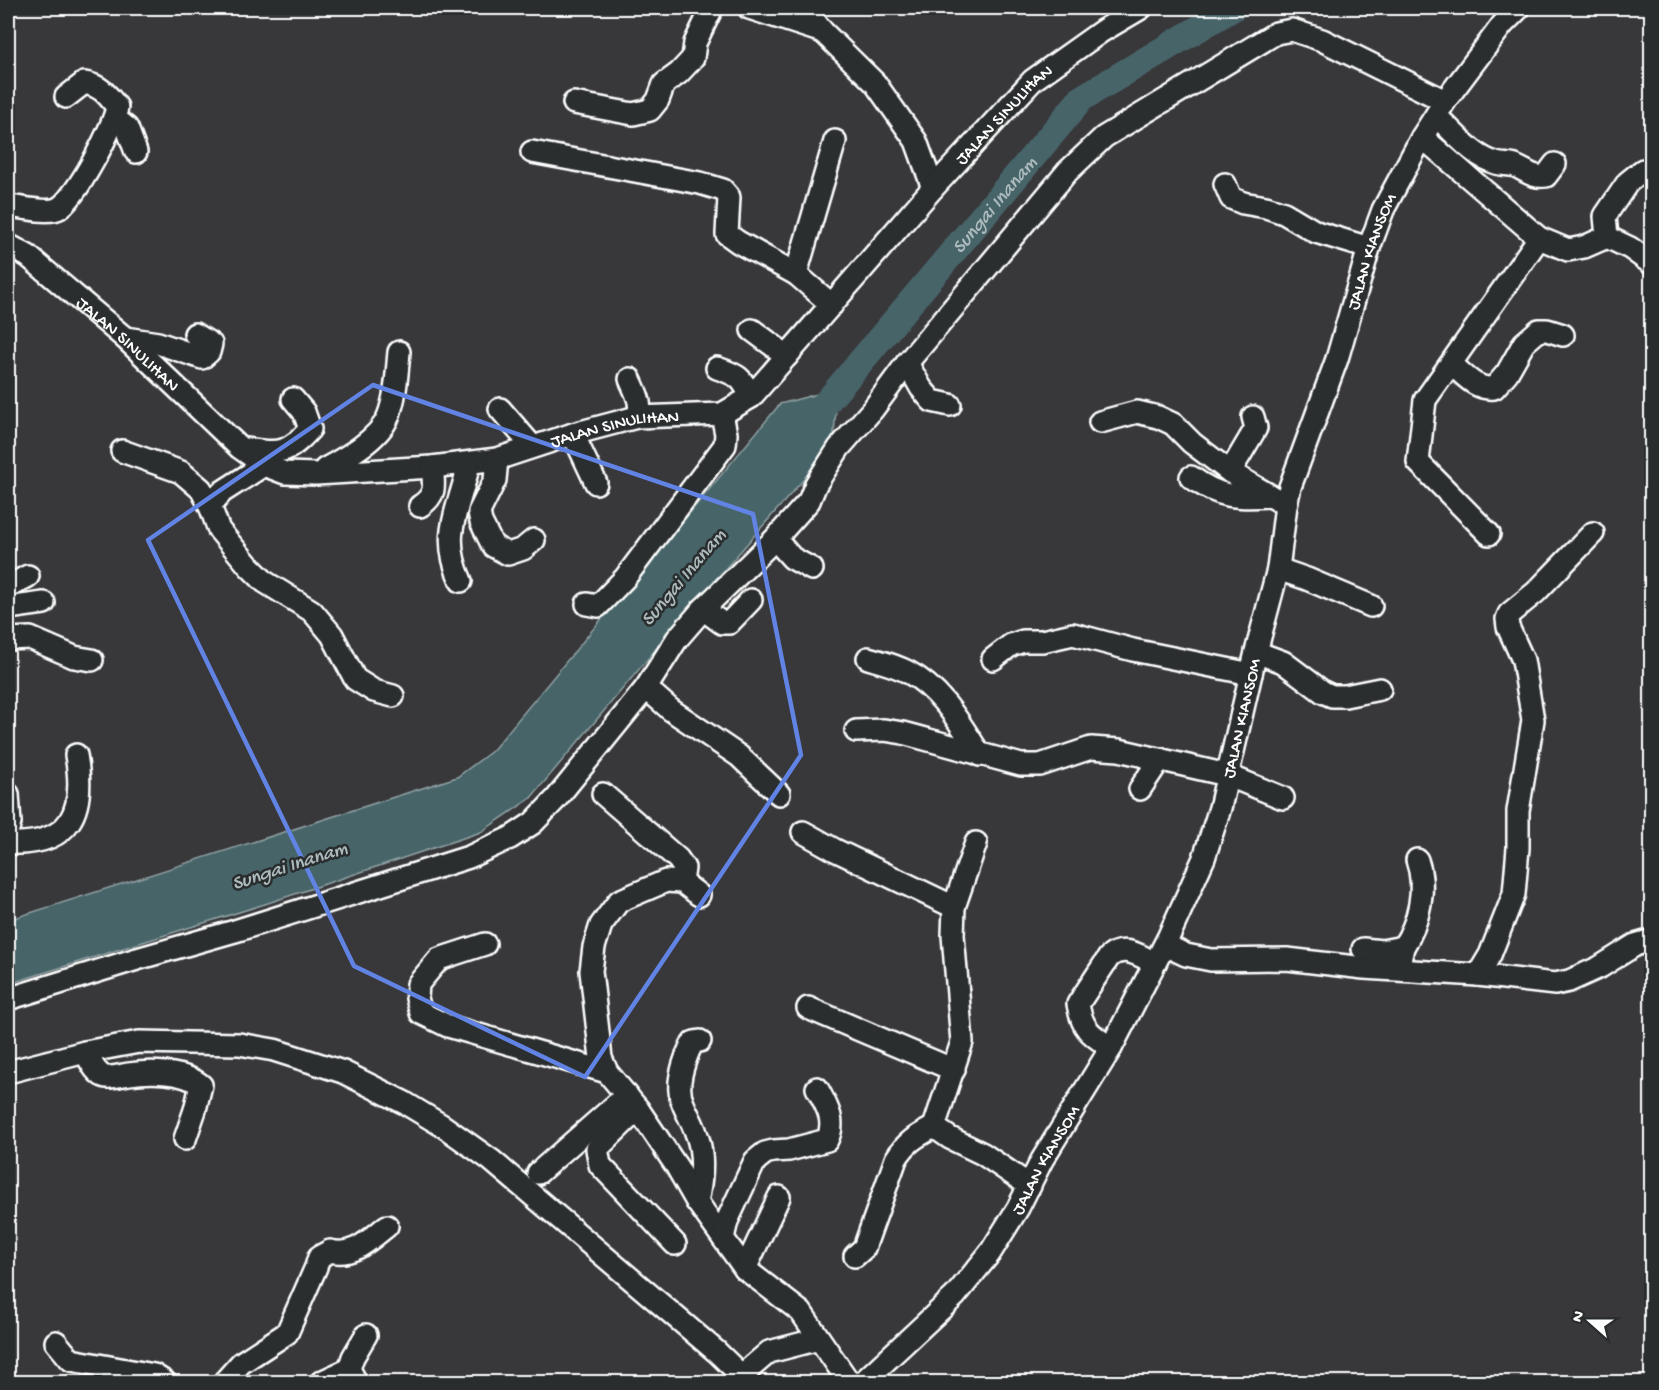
<svg xmlns="http://www.w3.org/2000/svg" width="1659" height="1390" font-family="'Gochi Hand',sans-serif">
<rect width="100%" height="100%" fill="#38373a"/>
<filter id="ink" filterUnits="userSpaceOnUse"><feTurbulence type="fractalNoise" baseFrequency=".0167" numOctaves="2"/><feDisplacementMap in="SourceGraphic" scale="12" xChannelSelector="R" yChannelSelector="G"/><feConvolveMatrix kernelMatrix="1 2 1 2 8 2 1 2 1" color-interpolation-filters="sRGB"/></filter>
<g filter="url(#ink)">
<path fill="#476569" stroke="#91a3a5" stroke-width="1.5" d="M828,391L837,398L833,446L688,611L530,799L481,832L265,904L8,984V920L457,777L492,751L780,404Z"/>
<g fill="none" stroke-linecap="round" stroke-linejoin="round">
<path stroke="#476569" stroke-width="27" id="s1" d="M810,422L1082,98L1233,8"/>
<defs>
<g id="minor">
<path d="M749,8L823,32"/>
<path d="M804,8L823,32L875,83L916,141L933,188"/>
<path d="M574,103L633,114L650,110L658,100L664,84L679,73L693,58L695,43L712,8"/>
<path d="M1436,116C1454,132 1473,157 1496,163C1502,165 1510,164 1515,166C1527,171 1532,178 1546,176L1555,164"/>
<path d="M115,118L127,128L136,152"/>
<path d="M1422,137L1539,238L1568,250L1584,247L1607,237L1630,248L1652,264"/>
<path d="M532,152L700,183L723,190L729,197L727,234L738,242L796,274L832,305"/>
<path d="M1225,184L1231,198L1243,203L1266,207L1284,213L1316,232L1369,248"/>
<path d="M8,206C20,207 49,214 59,208C76,198 114,127 117,107C108,95 100,85 84,83L66,97"/>
<path d="M1607,237L1605,216L1628,182L1643,170L1652,171"/>
<path id="s2" d="M8,245L28,256L125,338L240,448L264,465L285,473L316,474L432,467L497,459L573,434L637,417L722,414L751,397L933,188L1033,80L1102,31L1141,8"/>
<path d="M796,274L835,141"/>
<path d="M752,330L787,356"/>
<path d="M125,338L158,343L202,358L209,352L211,344L195,334"/>
<path d="M907,363L921,388L932,401L950,405"/>
<path d="M1451,364C1465,375 1475,390 1494,388L1507,373L1524,343L1539,330H1547L1563,335"/>
<path d="M717,368C738,375 742,377 751,397"/>
<path d="M630,379C635,391 644,405 637,417"/>
<path d="M500,409L532,446"/>
<path d="M1100,422L1137,412L1158,417L1173,424L1192,443L1230,472L1286,505"/>
<path d="M573,434L596,483"/>
<path d="M247,449C279,454 288,454 310,429L304,412L293,399"/>
<path d="M122,451L181,472L201,489L210,506"/>
<path d="M497,459L495,480L479,512L481,522L493,546L508,554L523,549L534,540"/>
<path d="M264,465L222,492L210,506L219,530L249,566L265,582L312,611L332,635L355,679L374,691L393,696"/>
<path d="M325,469C345,458 379,439 388,417C396,397 397,373 399,352"/>
<path d="M1230,472L1256,428L1253,417"/>
<path d="M1191,477C1219,498 1237,498 1270,496"/>
<path d="M420,506C437,495 434,485 432,467"/>
<path d="M1489,534L1418,462L1425,400L1539,238"/>
<path d="M775,539L792,558L812,569"/>
<path d="M1278,569L1307,579L1371,606"/>
<path d="M461,581C439,533 460,509 469,463"/>
<path d="M8,587L28,576"/>
<path d="M587,604L598,606L625,578L725,445L726,434L722,414"/>
<path d="M8,608L44,603"/>
<path d="M703,609L722,623H729L751,600"/>
<path d="M8,639L30,638L74,657L92,660"/>
<path d="M1256,652L1283,662L1323,692L1332,696H1345L1380,689"/>
<path d="M868,658C882,662 895,665 908,672C941,689 961,725 980,755"/>
<path d="M993,659L1011,645L1023,641H1042L1073,634L1133,650L1251,674"/>
<path d="M646,688L671,710L739,756L779,794"/>
<path d="M856,731L884,730L903,733L1021,765H1040L1091,748L1119,750L1227,775L1283,798"/>
<path d="M1140,789L1160,759"/>
<path d="M8,794L10,823L8,829"/>
<path d="M603,794L678,859L684,868L682,882"/>
<path d="M803,832L835,850L954,907"/>
<path d="M8,843C71,846 86,812 76,755"/>
<path d="M976,843L954,907L953,935L962,1042L934,1127L950,1138L983,1154L1030,1186"/>
<path d="M699,895L682,882L666,881L619,901L601,925L594,947L591,971L601,1058L607,1072L638,1109L677,1167L697,1202L745,1269L801,1312L849,1382"/>
<path d="M485,944L439,959L418,984L417,998L421,1013L448,1026L607,1072"/>
<path d="M1165,945L1186,955L1211,960L1287,959L1364,968L1478,975L1555,984L1569,981L1600,967L1635,945L1652,940"/>
<path d="M1403,947C1419,923 1427,888 1417,860"/>
<path d="M1363,949L1382,951L1403,947L1400,961"/>
<path d="M1478,975L1490,955L1514,894L1518,848V811L1533,720L1523,660L1508,627L1507,619L1509,614L1536,592L1593,533"/>
<path d="M8,999L137,959L235,931L469,857L510,838L533,823L556,799L646,688L677,639L703,609L775,539L809,501L816,484L839,448L873,409L907,363L1067,172L1104,137L1276,33L1292,30L1322,40L1445,101"/>
<path d="M808,1008L954,1070"/>
<path d="M1111,1048C1090,1034 1082,1029 1078,1004L1109,957C1124,944 1140,956 1155,963"/>
<path d="M85,1052C90,1060 96,1075 106,1077C112,1078 122,1075 129,1074C150,1071 184,1071 201,1085L195,1110L185,1139"/>
<path d="M8,1072L85,1052L139,1042L239,1044L274,1050L343,1072L405,1103L443,1126L491,1160L717,1352L748,1382"/>
<path d="M638,1109L597,1149L600,1165L675,1244"/>
<path d="M538,1173L627,1095"/>
<path d="M697,1202C701,1182 704,1162 699,1142C691,1110 672,1103 683,1067C686,1058 688,1049 694,1042L700,1041"/>
<path d="M723,1238L727,1221L755,1161L765,1153L773,1151L789,1150L827,1140C837,1121 826,1105 817,1088"/>
<path d="M855,1256L864,1248L896,1159C906,1142 917,1136 934,1127"/>
<path d="M745,1269L779,1197"/>
<path d="M56,1342L71,1360L154,1375L165,1382"/>
<path d="M741,1376L769,1352L819,1339"/>
<path d="M224,1382L241,1363L287,1333L316,1267L319,1257L330,1251C354,1257 369,1240 387,1226"/>
<path d="M321,1382L349,1369"/>
<path d="M356,1382L349,1369L353,1357L366,1335"/>
<path id="s3" d="M863,1382L955,1296L990,1253L1018,1208L1042,1160L1111,1048L1168,938L1204,858L1220,808L1256,652L1278,569L1286,505L1290,487L1337,359L1369,248L1383,210L1422,137L1445,101L1503,24L1519,8"/>
</g>
</defs>
<use href="#minor" stroke="#fff" stroke-width="26"/>
<use href="#minor" stroke="#2a2d2e" stroke-width="21"/>
</g>
</g>
<path fill="none" stroke="#6183e4" stroke-width="4.5" stroke-linejoin="round" d="M373,385L753,514L801,755L585,1077L354,966L148,540Z"/>
<g text-anchor="middle" stroke-width="5" stroke-linejoin="round" paint-order="stroke">
<g font-size="18" fill="#fff" stroke="#2a2d2e">
<text dy="6" stroke="none"><textPath href="#s2" startOffset="1218">JALAN SINULIHAN</textPath></text>
<text dy="6" stroke="none"><textPath href="#s3" startOffset="1262">JALAN KIANSOM</textPath></text>
<text dy="6" stroke="none"><textPath href="#s2" startOffset="156">JALAN SINULIHAN</textPath></text>
<text dy="6" stroke="none"><textPath href="#s2" startOffset="696">JALAN SINULIHAN</textPath></text>
<text dy="6" stroke="none"><textPath href="#s3" startOffset="776">JALAN KIANSOM</textPath></text>
<text dy="6" stroke="none"><textPath href="#s3" startOffset="290">JALAN KIANSOM</textPath></text>
</g>
<g font-size="20" font-style="italic" fill="#acbabc" stroke="#2a2d2e">
<text dy="7" stroke="none"><textPath href="#s1" startOffset="285">Sungai Inanam</textPath></text>
<text transform="translate(682 576) rotate(-50)" y="7">Sungai Inanam</text>
<text transform="translate(289 864) rotate(-18)" y="7">Sungai Inanam</text>
</g>
</g>
<rect width="1659" height="1390" fill="none" stroke="#2a2d2e" stroke-width="30"/>
<rect x="15" y="15" width="1629" height="1360" fill="none" stroke="#fff" stroke-width="2" filter="url(#ink)"/>
<g transform="translate(1590 1321) rotate(291)" stroke="#2a2d2e" stroke-width="4.5" paint-order="stroke">
<path d="M0-4.5L10 22L0 15L-10 22Z" fill="#ffffff"/>
<text y="-9" font-size="16" font-weight="bold" text-anchor="middle" fill="#ffffff">N</text>
</g>
</svg>
